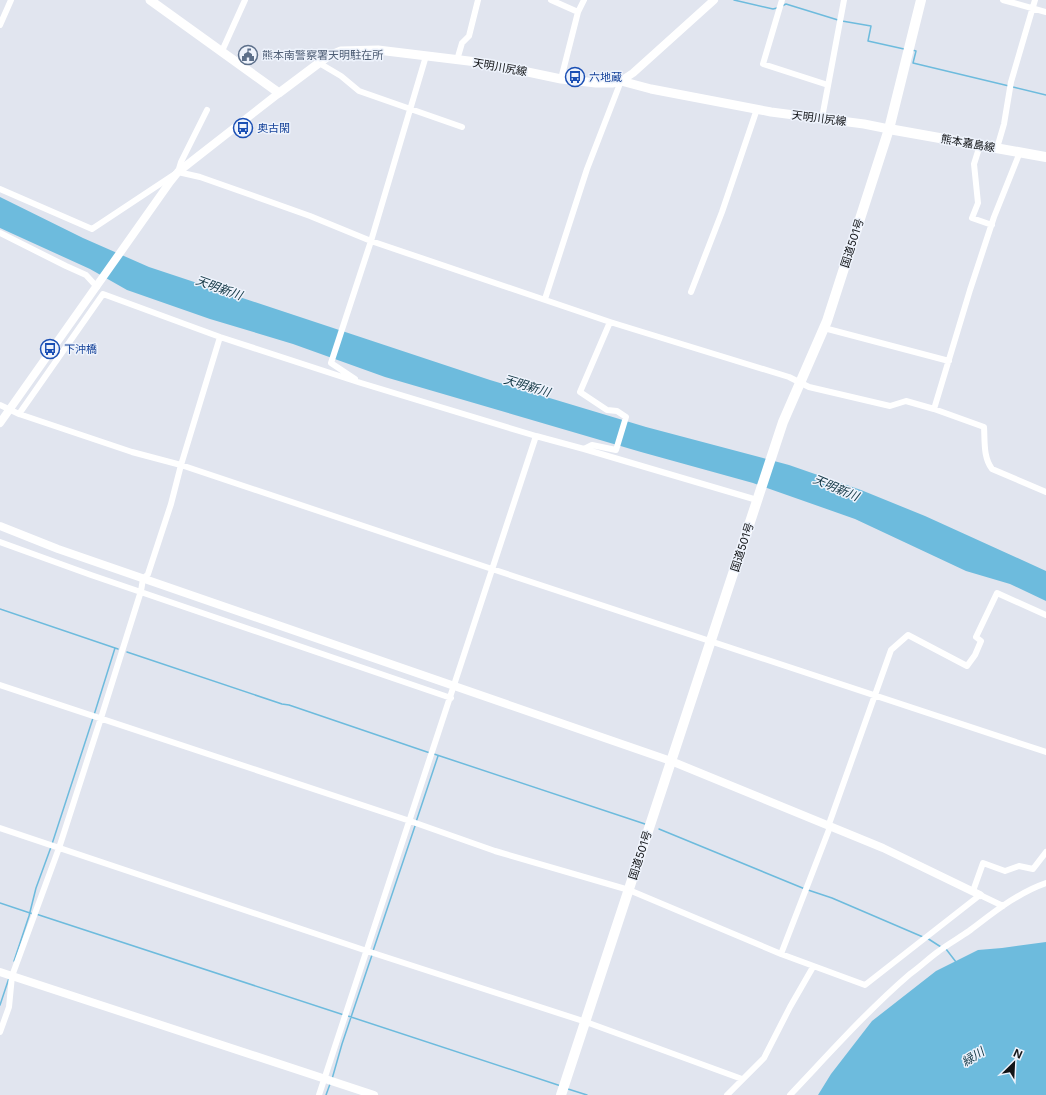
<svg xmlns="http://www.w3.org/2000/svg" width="1046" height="1095" font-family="Inter,'Noto Sans JP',sans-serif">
<rect width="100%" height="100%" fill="#e1e5ef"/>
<path fill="#6dbbdd" d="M0,197L83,238L149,267L490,380L646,427L789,465L861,490L925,516L1046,571V601L1010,584L966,571L855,519L753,483L641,452L385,377L293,344L210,319L127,290L90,269L0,228Z
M1046,942V1095H818L831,1074L872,1021L936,971L978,950L1002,948Z"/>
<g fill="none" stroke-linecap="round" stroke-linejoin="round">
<path stroke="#6dbbdd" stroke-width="1.5" d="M734,0L773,9L777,8
M782,6L786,4L838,20
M842,21L871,26L868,41L904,49
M912,50L916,51L913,63L1009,86
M1013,87L1046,95
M0,609L118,649
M127,652L282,704L289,705L430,753
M94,715L115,648
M434,754L645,824
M416,822L438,756
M659,829L805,889
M52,844L93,718
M808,890L832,898L923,937
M0,903L33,914
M36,914L344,1015
M927,938L941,947
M946,949L956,962
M373,951L415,826
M14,961L29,916L36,888L51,847
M0,1005L9,978
M348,1016L561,1086
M332,1079L342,1044L372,955
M568,1089L587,1095
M326,1095L330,1084"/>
<path stroke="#fff" stroke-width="6" d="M551,0L578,12
M782,0L763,64L828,85
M1003,0L1046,12
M0,25L11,0
M222,51L245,0
M457,60L462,43L469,36L478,0
M319,63L341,76L359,91L462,127
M561,79L578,12L584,0
M822,118L844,0
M980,145L974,164L978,203L972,218L992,225
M997,148L1004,124L1011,82L1035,0
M178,172L200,177L254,196L310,216L371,241L610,322L789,377L809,387L890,406L906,401L934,409L984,427C985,441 983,457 992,469L1046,492
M0,189L92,229L178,172L181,162L207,110
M0,233L66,266L86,275L97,287
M691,292L722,212L757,109
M545,299L587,169L621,81
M824,328L949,361
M355,379L331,363L371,241L426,56
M0,405L19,414L132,452L181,465L492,569L1046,752
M934,409L970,290L994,217L1020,152
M19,414L103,294L220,337L361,383L536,436L584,449L757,500
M584,449L592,445L616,450L626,417L617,411L607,410L580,392L610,322
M0,542L91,575L451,698
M0,685L410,821L495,851L629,890L781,954L865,985L980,895L1003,906
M0,828L367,951L586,1022L742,1079
M973,891L983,863L1005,871L1019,866L1033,869L1046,852
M781,954L830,827L829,824L891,650L908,635L967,666L975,655L981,641L976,637L997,593L1046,615
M0,1032L9,1007L12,976L59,848L101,718L141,591L143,579L148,574L171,504L181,465L220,337
M319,1095L536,436
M727,1095L764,1058L790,1007L813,967
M790,1095C829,1054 867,1011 910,974C920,967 929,958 939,951C948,944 959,938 969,931C993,913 1017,893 1046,883"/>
<path stroke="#fff" stroke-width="8" d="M621,81L633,73L714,0
M0,423L170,182L178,172L192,161L279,93
M0,526L58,549L671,761L883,848L980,895
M0,972L374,1095"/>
<path stroke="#fff" stroke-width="9" d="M150,0L279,93L327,57L341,51L378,50L485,63L561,79L596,83H612L621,81L651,89L771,112L864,124L889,129"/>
<path stroke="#fff" stroke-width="10" d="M889,129L1046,157"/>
<path stroke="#fff" stroke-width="10" d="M561,1095L783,422L827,321L889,129L921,0"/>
</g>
<defs>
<symbol id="civic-ring" viewBox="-11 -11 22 22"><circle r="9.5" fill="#eef3fc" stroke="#5c6f8a" stroke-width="1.5"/><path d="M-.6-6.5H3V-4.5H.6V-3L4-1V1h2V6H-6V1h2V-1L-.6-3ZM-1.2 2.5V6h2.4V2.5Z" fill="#5c6f8a"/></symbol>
<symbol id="bus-ring" viewBox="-11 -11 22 22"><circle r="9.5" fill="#eef3fc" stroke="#1a4fb4" stroke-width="1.5"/><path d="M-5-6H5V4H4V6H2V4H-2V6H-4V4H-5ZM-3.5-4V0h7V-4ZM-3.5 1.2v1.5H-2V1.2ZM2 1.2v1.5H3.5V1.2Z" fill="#1a4fb4"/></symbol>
</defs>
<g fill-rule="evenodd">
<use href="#civic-ring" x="237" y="44" width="22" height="22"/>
<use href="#bus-ring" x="564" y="66" width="22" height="22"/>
<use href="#bus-ring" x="232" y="117" width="22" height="22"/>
<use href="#bus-ring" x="39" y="338" width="22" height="22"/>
</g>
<g text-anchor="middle" stroke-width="3" stroke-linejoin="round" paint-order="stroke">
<g font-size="11" fill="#4e5e75" stroke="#eef3fc" text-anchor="start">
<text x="262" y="59">熊本南警察署天明駐在所</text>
</g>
<g font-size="11" fill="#121417" stroke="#eef3fc">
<text transform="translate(500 67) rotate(10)" y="4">天明川尻線</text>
<text transform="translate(819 118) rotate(7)" y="4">天明川尻線</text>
<text transform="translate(968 143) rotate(10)" y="4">熊本嘉島線</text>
<text transform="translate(852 243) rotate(-72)" y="4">国道501号</text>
<text transform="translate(742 547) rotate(-72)" y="4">国道501号</text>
<text transform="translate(640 855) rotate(-72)" y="4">国道501号</text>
</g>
<g font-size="11" fill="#164399" stroke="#eef3fc" text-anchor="start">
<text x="589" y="81">六地蔵</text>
<text x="257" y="132">奥古閑</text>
<text x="64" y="353">下沖橋</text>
</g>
<g font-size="12" font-style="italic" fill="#103543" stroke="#eef3fc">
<text transform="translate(219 288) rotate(20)" y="4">天明新川</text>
<text transform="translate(527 386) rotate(17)" y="4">天明新川</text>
<text transform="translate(836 488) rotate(23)" y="4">天明新川</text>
<text transform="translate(973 1057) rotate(-32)" y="4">緑川</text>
</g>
</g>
<g transform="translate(1014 1063) rotate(24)" stroke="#eef3fc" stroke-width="3" paint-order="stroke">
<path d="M0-3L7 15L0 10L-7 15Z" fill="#121417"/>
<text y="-6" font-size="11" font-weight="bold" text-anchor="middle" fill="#121417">N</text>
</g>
</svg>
